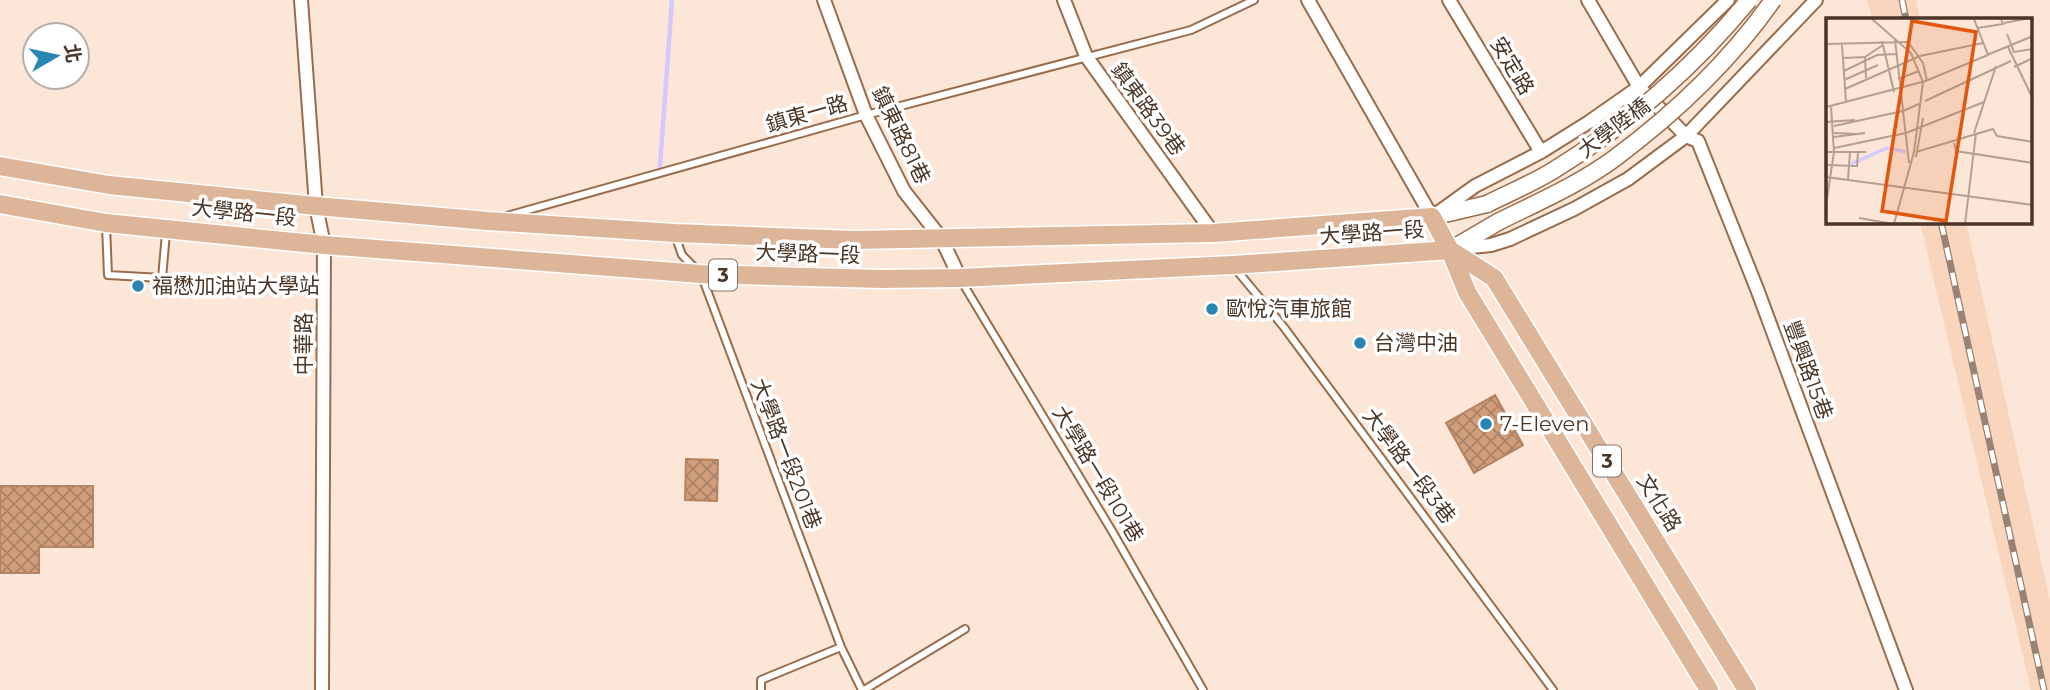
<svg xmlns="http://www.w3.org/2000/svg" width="2050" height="690" font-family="Montserrat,'Noto Sans TC',sans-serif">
<defs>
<pattern id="building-cross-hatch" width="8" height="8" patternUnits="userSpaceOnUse" patternTransform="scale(1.75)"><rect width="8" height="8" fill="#d19e7c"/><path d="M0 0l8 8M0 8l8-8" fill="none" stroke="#ac8266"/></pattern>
</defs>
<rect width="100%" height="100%" fill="#fbe6d8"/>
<path fill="#fad5be" d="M1867,0H1916L1920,19H1872Z
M1920,222H1966L2050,601V690H2031Z"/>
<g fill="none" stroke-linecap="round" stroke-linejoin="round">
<path stroke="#d4c8fd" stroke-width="4.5" d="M660,166L672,0"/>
</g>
<path fill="url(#building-cross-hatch)" stroke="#b38362" stroke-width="2" d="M1495,395L1523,445L1474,473L1446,423Z
M686,459L718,460L717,501L685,500Z
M0,486H93V547H39V573H0Z"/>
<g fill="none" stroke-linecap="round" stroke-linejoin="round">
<defs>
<path id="lane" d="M507,216L866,115L1191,30L1254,0
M106,225L108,275L162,278L166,233
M675,235L682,255L701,274L841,647L862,690
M1234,267L1283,326L1553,690
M962,282L1112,531L1203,690
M761,690V680L841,647
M864,690L965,629"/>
<path id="street" d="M301,0L316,206L324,245L322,690
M824,0L866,115L904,191L941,238L960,278
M1064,0L1086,56L1213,233
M1308,0L1432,217L1475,186L1541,152L1589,122L1639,87L1728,0
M1449,0L1541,152
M1588,0L1639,87L1686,136L1698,141L1757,289L1906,690
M1453,249L1491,245L1510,239L1574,209L1628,179L1686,136L1816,0"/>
<path id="secondary" d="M1432,217L1487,204
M1450,250L1498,222"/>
<path id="primary" d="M0,166L109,185L316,206L488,221L675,233L854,240L1213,233L1432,217L1450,250L1467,292L1709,690
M0,204L106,223L324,245L701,274L881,279L960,278L1233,265L1450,250
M1450,250L1494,278L1747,690"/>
</defs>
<use href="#lane" stroke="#9b6c4b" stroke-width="10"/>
<use href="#street" stroke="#9b6c4b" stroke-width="16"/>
<use href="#secondary" stroke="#9b6c4b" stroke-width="19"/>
<use href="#primary" stroke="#fff" stroke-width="21"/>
<use href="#lane" stroke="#fff" stroke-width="6"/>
<use href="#street" stroke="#fff" stroke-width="12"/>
<use href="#secondary" stroke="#fff" stroke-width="16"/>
<use href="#primary" stroke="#ddb69a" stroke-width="18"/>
<defs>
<path id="rail" d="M1902,0L1906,19
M1941,222L2044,690"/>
</defs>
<use href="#rail" stroke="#988375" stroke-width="7"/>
<use href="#rail" stroke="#fff" stroke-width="4.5" stroke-dasharray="13" stroke-linecap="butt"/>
<defs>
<path id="secondary-bridge" d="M1487,204C1509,193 1533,183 1554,170C1629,124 1694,67 1749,0
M1498,222C1538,202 1580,184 1615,158C1674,114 1731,60 1773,0"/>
</defs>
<use href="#secondary-bridge" stroke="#9b6c4b" stroke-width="19" stroke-linecap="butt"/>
<use href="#secondary-bridge" stroke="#fff" stroke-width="16"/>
</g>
<g fill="#2985b2" stroke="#fff" stroke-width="2.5">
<circle cx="138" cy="286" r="7"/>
<circle cx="1212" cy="309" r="7"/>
<circle cx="1360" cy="343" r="7"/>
<circle cx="1486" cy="424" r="7"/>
</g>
<g text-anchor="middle" stroke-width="7" stroke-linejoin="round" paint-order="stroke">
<g fill="#fff" stroke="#807268" stroke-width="2">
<rect x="709" y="259.5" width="28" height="31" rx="5"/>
<rect x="1593" y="445.5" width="28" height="31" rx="5"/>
</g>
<g font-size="19" font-weight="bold" fill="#4a3527">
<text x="723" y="282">3</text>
<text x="1607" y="468">3</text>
</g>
<g font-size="21" fill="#4a3527" stroke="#fff">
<text transform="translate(1512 66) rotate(59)" y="7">安定路</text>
<text transform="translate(1148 109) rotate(54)" y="7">鎮東路39巷</text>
<text transform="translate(807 114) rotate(-16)" y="7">鎮東一路</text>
<text transform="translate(1614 128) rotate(-37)" y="7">大學陸橋</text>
<text transform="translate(901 135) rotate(64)" y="7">鎮東路81巷</text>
<text transform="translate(244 213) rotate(6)" y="7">大學路一段</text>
<text transform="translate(1372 233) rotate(-4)" y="7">大學路一段</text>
<text transform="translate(808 254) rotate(2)" y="7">大學路一段</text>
<text transform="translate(304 344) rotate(-90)" y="7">中華路</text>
<text transform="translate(1808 370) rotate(70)" y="7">豐興路15巷</text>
<text transform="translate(786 454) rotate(69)" y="7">大學路一段201巷</text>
<text transform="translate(1409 466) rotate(53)" y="7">大學路一段3巷</text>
<text transform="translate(1098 474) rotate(59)" y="7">大學路一段101巷</text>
<text transform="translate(1659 503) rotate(58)" y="7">文化路</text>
</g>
<g font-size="21" fill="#4a3527" stroke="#fff" text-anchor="start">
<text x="152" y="293">福懋加油站大學站</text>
<text x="1226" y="316">歐悅汽車旅館</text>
<text x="1374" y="350">台灣中油</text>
<text x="1500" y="431">7-Eleven</text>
</g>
</g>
<g transform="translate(1826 18)">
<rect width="206" height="206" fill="#fbe6d8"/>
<path fill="none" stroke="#d4c8fd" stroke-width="3.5" d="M25,146L61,130L80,134"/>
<path fill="none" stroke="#b49f91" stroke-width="2" d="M46,1L85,35L97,64M148,1L162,37M178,5L199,1M152,10L177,6L175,1M181,16L188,34L207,31M69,22L83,145M56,23L68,74M0,26L82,24L97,45L101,63M16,27L20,84M182,29L207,81M161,37L207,18M39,39L57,27M17,40L39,39L40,60M188,49L207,40M18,53L51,37L70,36M72,61L93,53M18,62L52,47M19,71L94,38L157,25M99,83L185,43M0,89L96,64M0,104L29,102M8,108L77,93L93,86M8,115L31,116M148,115L170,48M8,119L39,115M128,125L130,133L207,145M8,130L80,115L158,84M0,134H40M90,134L167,111L171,118L207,124M90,139L97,100M0,147L31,148L32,134M0,159L207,187M22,161L24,134M0,187L8,134L5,89M33,200L68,206M68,206L88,134L97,64L162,37M139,206L150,115"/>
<path fill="#e0570d" fill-opacity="0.15" stroke="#e0570d" stroke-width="3.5" d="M86,3L150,14L120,203L56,193Z"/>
<rect width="206" height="206" fill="none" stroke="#4a3527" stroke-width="3.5"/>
</g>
<g transform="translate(56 56) rotate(81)"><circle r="33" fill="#ffffff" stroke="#b7aea9" stroke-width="2"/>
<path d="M0-5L12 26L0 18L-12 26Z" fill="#2985b2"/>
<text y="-10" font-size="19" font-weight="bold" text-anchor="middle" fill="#4a3527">北</text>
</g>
</svg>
